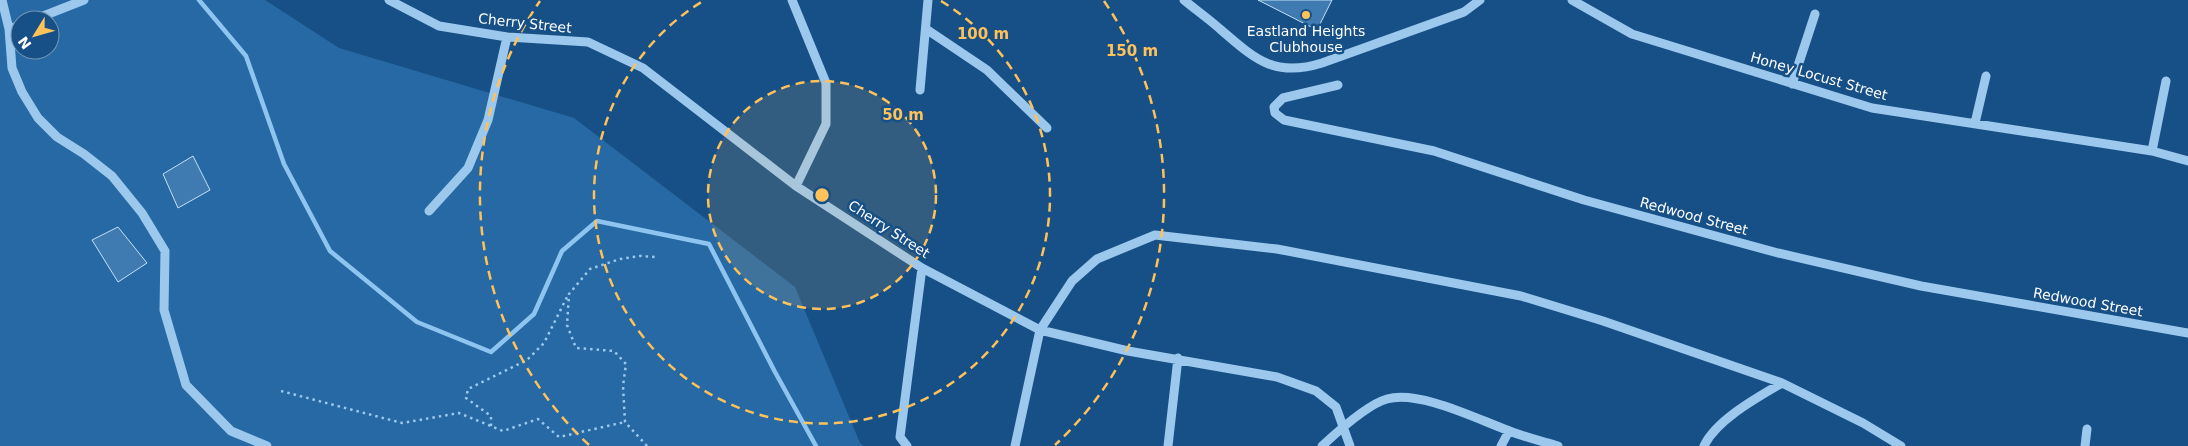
<svg xmlns="http://www.w3.org/2000/svg" width="2188" height="446" font-family="'DejaVu Sans',sans-serif">
<rect width="100%" height="100%" fill="#175086"/>
<path fill="#2669a4" fill-rule="evenodd" d="M0,0H265L339,48L574,118L795,287L860,443L864,446H0ZM20,20H50V50H20Z"/>
<g fill="none" stroke-linecap="round" stroke-linejoin="round">
<path stroke="#8ec4f0" stroke-width="4.5" d="M199,0L246,56L284,164L330,251L417,322L491,352L534,314L562,251L597,221L709,244L775,372L816,446"/>
</g>
<path fill="#3f7bb0" stroke="#c2e0fa" d="M1258,0H1332L1317,30Z
M193,156L210,190L178,208L163,174Z
M118,227L147,263L118,282L92,240Z"/>
<g fill="none" stroke-linecap="round" stroke-linejoin="round">
<path stroke="#9cc8ed" stroke-width="2.5" stroke-dasharray="2.5 4" stroke-linecap="butt" d="M281,391L402,423L459,413L503,431L538,419L559,437L625,422
M491,426V416L466,398L468,389L527,360L544,343L568,295
M647,446L625,422L623,386L626,364L614,351L576,348L567,325L569,294L590,269L620,259L640,256L655,257"/>
<path stroke="#9cc8ed" stroke-width="9" d="M2,0L9,29L12,68L22,92L38,118L57,137L84,154L112,176L142,213L165,251L164,310L186,385L231,431L267,446
M389,0L439,26L507,37L588,42L643,68L796,186L922,268L1040,330L1128,351L1277,377L1316,391L1336,407L1350,446
M792,0L826,83V124L796,186
M1184,0C1196,10 1209,19 1220,29C1255,59 1274,78 1322,63L1464,12L1480,0
M1572,0L1632,34L1872,108L2152,151L2188,161
M33,20L84,0
M9,29L20,25
M926,29L987,70L1047,128
M1792,84L1815,14
M1338,85L1283,98L1274,107L1275,113L1284,120L1434,151L1584,200L1778,253L1921,286L2188,333
M920,90L928,0
M1975,123L1986,76
M2152,151L2166,81
M429,211L468,168L488,120L507,37
M907,446L900,437L922,268
M1015,446L1040,330L1072,281L1097,259L1155,235L1277,249L1521,296L1603,321L1782,383L1863,423L1901,446
M1168,446L1178,358
M1322,446C1336,433 1368,404 1387,399C1419,390 1477,419 1507,430C1524,437 1541,441 1558,446
M1501,446L1509,431
M1704,446C1716,420 1758,397 1782,383
M2085,446L2087,429"/>
</g>
<circle cx="822" cy="195" r="114" fill="#ffc159" fill-opacity=".12"/>
<g fill="none" stroke="#ffc159" stroke-width="2.5" stroke-dasharray="9 6">
<circle cx="822" cy="195" r="114"/>
<path d="M941 1A228 228 0 1 1 703 1"/>
<path d="M589 445A342 342 0 0 1 540 1M1104 1A342 342 0 0 1 1055 445"/>
</g>
<circle fill="#ffc159" stroke="#175086" stroke-width="2" cx="1306" cy="15" r="5"/>
<g text-anchor="middle" stroke-width="5" stroke-linejoin="round" paint-order="stroke">
<g font-size="14" fill="#fff" stroke="#175086">
<text transform="translate(525 23) rotate(6)" y="5">Cherry Street</text>
<text transform="translate(1819 76) rotate(16)" y="5">Honey Locust Street</text>
<text transform="translate(1694 216) rotate(15)" y="5">Redwood Street</text>
<text transform="translate(889 229) rotate(33)" y="5">Cherry Street</text>
<text transform="translate(2088 302) rotate(10)" y="5">Redwood Street</text>
</g>
<g font-size="14" fill="#fff" stroke="#175086">
<text x="1306" y="36">Eastland Heights<tspan x="1306" dy="16">Clubhouse</tspan></text>
</g>
</g>
<circle cx="822" cy="195" r="8" fill="#ffc159" stroke="#175086" stroke-width="2.5"/>
<g font-size="15" text-anchor="middle" font-weight="bold" fill="#ffc159" stroke="#175086" stroke-width="5" stroke-linejoin="round" paint-order="stroke">
<text x="983" y="39">100 m</text>
<text x="1132" y="56">150 m</text>
<text x="903" y="120">50 m</text>
</g>
<g transform="translate(35 35) rotate(233)"><circle r="24" fill="#175086" stroke="#7496b6"/>
<path d="M0-4L9 19L0 12L-9 19Z" fill="#ffc159"/>
<text y="-8" font-size="14" font-weight="bold" text-anchor="middle" fill="#ffffff">N</text>
</g>
</svg>
